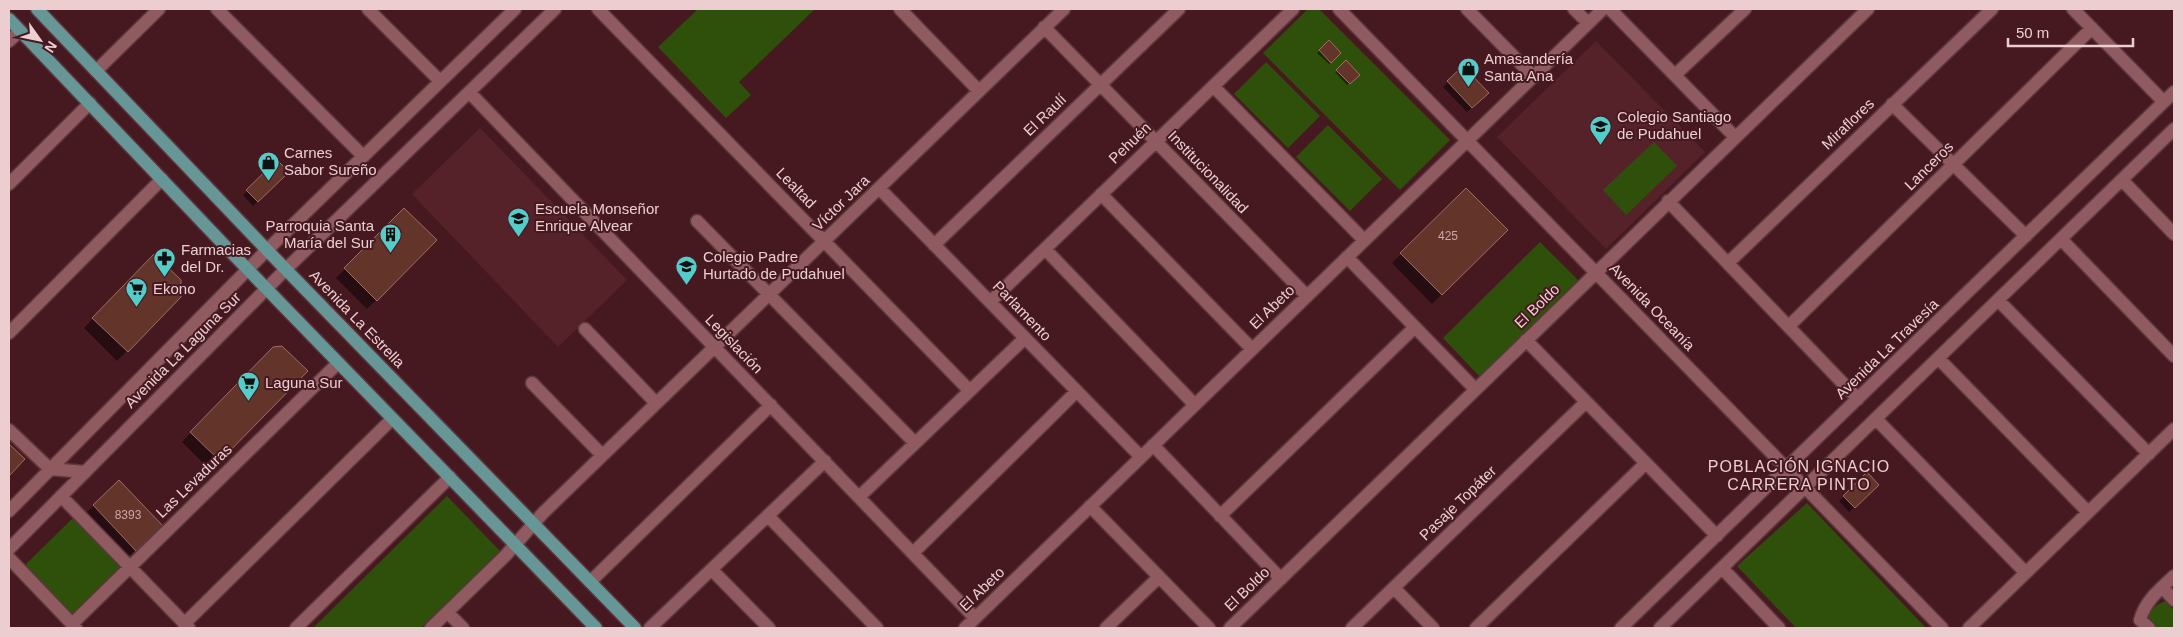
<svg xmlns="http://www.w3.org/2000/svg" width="2183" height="637" font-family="Helvetica,sans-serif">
<rect width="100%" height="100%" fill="#461921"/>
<path fill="#56222a" d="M1596,41L1705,152L1606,249L1497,137Z
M480,128L627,280L558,347L412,194Z"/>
<path fill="#2f500a" d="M698,9H815L739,82L751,95L726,118L658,47Z
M1308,9H1319L1450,140L1400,190L1263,53Z
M1266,62L1320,116L1288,148L1234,94Z
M1328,125L1382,179L1350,211L1296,157Z
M1654,142L1677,166L1626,215L1603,190Z
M1540,242L1578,280L1480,377L1443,338Z
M447,496L500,551L421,628H313Z
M1807,503L1926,628H1796L1737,566Z
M74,517L124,566L73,616L22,568Z
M2165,601L2174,610V628H2148C2144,615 2153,606 2165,601Z"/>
<path fill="#0007" d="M1329,42L1340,53L1329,64L1317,53Z
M1346,62L1358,75L1347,85L1335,72Z
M1463,68L1487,93L1467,112L1443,87Z
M277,162L287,172L253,206L243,195Z
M1466,190L1506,230L1432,304L1392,263Z
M404,210L435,240L367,309L336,278Z
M154,256L180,297L117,361L84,328Z
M273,348L306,371L210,470L182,442Z
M1867,474L1878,485L1849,512L1839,501Z
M119,482L161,526L128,557L86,513Z"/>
<path fill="#62342a" stroke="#a16d62" d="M1329,40L1341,53L1331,63L1319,50Z
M1346,60L1360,75L1350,84L1336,70Z
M1463,66L1489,93L1472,108L1447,81Z
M277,160L289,172L258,202L246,190Z
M1466,188L1508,230L1442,295L1400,253Z
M404,208L437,240L377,301L344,268Z
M154,254L181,280V297L128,352L92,318Z
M282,346L308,371L220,461L190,432L273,347Z
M9,444L25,459L9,476Z
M1867,472L1879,485L1855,508L1843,496Z
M119,480L163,526L136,551L93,505Z"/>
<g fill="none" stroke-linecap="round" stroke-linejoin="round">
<defs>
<path id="minor" d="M217,9L363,156
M368,9L440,81
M598,9L970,391
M900,9L979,91
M1339,9L1942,628
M1467,9L1533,76
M1574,9L1588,23
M1610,9L1735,137
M2073,9L2164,102
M1044,27L1307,296
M9,41L20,31
M96,71L159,9
M1675,75L1745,9
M1213,86L1364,240
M469,92L975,618
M1892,104L2026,236
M2122,180L2174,234
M9,184L90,103
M879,188L1141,457
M1101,194L1252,349
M1668,201L1858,399
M697,221L915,443
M2061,239L2174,356
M934,245L1179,9
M1045,249L1195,405
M1347,257L1475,389
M1728,263L1992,9
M1998,300L2149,454
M990,302L1293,9
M1789,326L2092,28
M585,329L656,403
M9,333L162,179
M1526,340L1717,536
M1938,358L2088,512
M532,383L602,455
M1876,419L2026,573
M9,430L50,469L85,472
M1153,445L1281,579
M61,496L189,628
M859,497L1025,338
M1090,506L1209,628
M9,511L267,250L515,9
M768,516L877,628
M1220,516L1415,327
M9,549L286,269L555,9
M913,553L1077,391
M9,558L76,628
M1722,568L1779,628
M712,570L769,628
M590,582L771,405
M2162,587L2174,600
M1394,588L1433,628
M448,613L463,628
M72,624L338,363
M184,624L392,419
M296,628L450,477
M431,628L506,555L543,513L1064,9
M650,628L825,461
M965,628L1603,9
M1106,628L1159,577
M1230,628L1868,9
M1352,628L1586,402
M1476,628L1646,463
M1621,628L2174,92
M1660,628L2174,129
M1969,628L2174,429
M2149,628L2140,620C2145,601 2160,589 2174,576"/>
<path id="major" d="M37,9L267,250L635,628
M9,19L228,249L596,628"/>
</defs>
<use href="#minor" stroke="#5c373d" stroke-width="15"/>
<use href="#major" stroke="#5c373d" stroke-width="15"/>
<use href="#minor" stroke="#8f5b61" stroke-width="12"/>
<use href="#major" stroke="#669696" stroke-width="12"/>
</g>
<defs>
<symbol id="shop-pin" viewBox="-11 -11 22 30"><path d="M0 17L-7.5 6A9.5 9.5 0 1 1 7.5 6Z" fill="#53cdca" stroke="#461921"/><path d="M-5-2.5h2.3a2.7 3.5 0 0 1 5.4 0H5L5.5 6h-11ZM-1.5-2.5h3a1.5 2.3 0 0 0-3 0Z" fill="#111"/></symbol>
<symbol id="school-pin" viewBox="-11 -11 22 30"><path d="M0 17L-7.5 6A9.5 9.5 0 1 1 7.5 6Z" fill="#53cdca" stroke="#461921"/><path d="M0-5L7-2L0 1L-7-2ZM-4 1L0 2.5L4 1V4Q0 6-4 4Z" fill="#111"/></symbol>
<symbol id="building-pin" viewBox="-11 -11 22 30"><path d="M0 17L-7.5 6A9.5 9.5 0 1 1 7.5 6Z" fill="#53cdca" stroke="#461921"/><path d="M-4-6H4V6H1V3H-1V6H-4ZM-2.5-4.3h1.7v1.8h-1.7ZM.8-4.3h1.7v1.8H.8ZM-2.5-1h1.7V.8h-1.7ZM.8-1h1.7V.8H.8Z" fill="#111"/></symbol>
<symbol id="pharmacy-pin" viewBox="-11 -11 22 30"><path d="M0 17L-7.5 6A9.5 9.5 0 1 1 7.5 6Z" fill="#53cdca" stroke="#461921"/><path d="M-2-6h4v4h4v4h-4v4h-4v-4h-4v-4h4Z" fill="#111"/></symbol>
<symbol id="supermarket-pin" viewBox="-11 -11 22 30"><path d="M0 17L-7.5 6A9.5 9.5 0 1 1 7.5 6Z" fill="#53cdca" stroke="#461921"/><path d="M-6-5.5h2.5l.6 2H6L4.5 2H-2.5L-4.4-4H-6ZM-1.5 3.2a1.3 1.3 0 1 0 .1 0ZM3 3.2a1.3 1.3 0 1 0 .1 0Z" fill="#111"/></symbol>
</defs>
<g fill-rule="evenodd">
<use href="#shop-pin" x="1456" y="56" width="25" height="34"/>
<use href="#school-pin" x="1588" y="114" width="25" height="34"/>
<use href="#shop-pin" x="256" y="150" width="25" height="34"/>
<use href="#school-pin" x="506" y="206" width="25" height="34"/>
<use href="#building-pin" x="378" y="222" width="25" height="34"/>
<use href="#pharmacy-pin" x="152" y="246" width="25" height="34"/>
<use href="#school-pin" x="674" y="254" width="25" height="34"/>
<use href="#supermarket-pin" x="124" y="276" width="25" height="34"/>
<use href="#supermarket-pin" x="236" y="370" width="25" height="34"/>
</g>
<g text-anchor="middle" stroke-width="4" stroke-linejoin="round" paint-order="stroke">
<g font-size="12" fill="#caa8a6">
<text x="1448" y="240">425</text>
<text x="128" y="519">8393</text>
</g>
<g font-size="15" fill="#ecced0" stroke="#461921" text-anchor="start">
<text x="1484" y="64">Amasandería<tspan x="1484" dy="17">Santa Ana</tspan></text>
<text x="1617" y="122">Colegio Santiago<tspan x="1617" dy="17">de Pudahuel</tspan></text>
<text x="284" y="158">Carnes<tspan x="284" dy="17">Sabor Sureño</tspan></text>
<text x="535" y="214">Escuela Monseñor<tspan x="535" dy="17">Enrique Alvear</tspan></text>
<text x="374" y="231" text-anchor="end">Parroquia Santa<tspan x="374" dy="17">María del Sur</tspan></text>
<text x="181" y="255">Farmacias<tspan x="181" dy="17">del Dr.</tspan></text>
<text x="703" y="262">Colegio Padre<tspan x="703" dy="17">Hurtado de Pudahuel</tspan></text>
<text x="153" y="294">Ekono</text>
<text x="265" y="388">Laguna Sur</text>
</g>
<g font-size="15" fill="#ecced0" stroke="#461921">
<text transform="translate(1045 115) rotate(-44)" y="5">El Raulí</text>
<text transform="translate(1848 124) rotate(-44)" y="5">Miraflores</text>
<text transform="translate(1130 143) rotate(-44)" y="5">Pehuén</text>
<text transform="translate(1929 166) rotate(-45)" y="5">Lanceros</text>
<text transform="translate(1208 172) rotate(46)" y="5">Institucionalidad</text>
<text transform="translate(796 188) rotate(46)" y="5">Lealtad</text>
<text transform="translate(841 203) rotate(-44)" y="5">Víctor Jara</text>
<text transform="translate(1537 306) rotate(-44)" y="5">El Boldo</text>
<text transform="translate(1272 307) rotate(-44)" y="5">El Abeto</text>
<text transform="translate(1652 307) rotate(46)" y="5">Avenida Oceanía</text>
<text transform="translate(1022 311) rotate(46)" y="5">Parlamento</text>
<text transform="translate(357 319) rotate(46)" y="5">Avenida La Estrella</text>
<text transform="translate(734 344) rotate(46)" y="5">Legislación</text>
<text transform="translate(1887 349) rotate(-44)" y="5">Avenida La Travesía</text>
<text transform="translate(183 350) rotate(-45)" y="5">Avenida La Laguna Sur</text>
<text transform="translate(194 481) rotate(-44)" y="5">Las Levaduras</text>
<text transform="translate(1458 503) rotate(-44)" y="5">Pasaje Topáter</text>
<text transform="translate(982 589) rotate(-44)" y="5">El Abeto</text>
<text transform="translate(1247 589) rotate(-44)" y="5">El Boldo</text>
</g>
<g font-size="16" letter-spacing="1" fill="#ecced0" stroke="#461921">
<text x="1799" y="472">POBLACIÓN IGNACIO<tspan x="1799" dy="18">CARRERA PINTO</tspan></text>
</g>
</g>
<rect width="2183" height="637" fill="none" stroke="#ecced0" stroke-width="20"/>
<g transform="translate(40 40) rotate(123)" stroke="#461921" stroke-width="4" paint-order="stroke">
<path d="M0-4L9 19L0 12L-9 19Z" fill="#ecced0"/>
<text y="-8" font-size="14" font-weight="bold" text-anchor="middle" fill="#ecced0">N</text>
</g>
<path d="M2008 38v8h125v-8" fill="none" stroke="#ecced0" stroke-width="2.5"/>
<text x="2016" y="38" font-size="15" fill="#ecced0" stroke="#461921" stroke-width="4" paint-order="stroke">50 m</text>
</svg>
